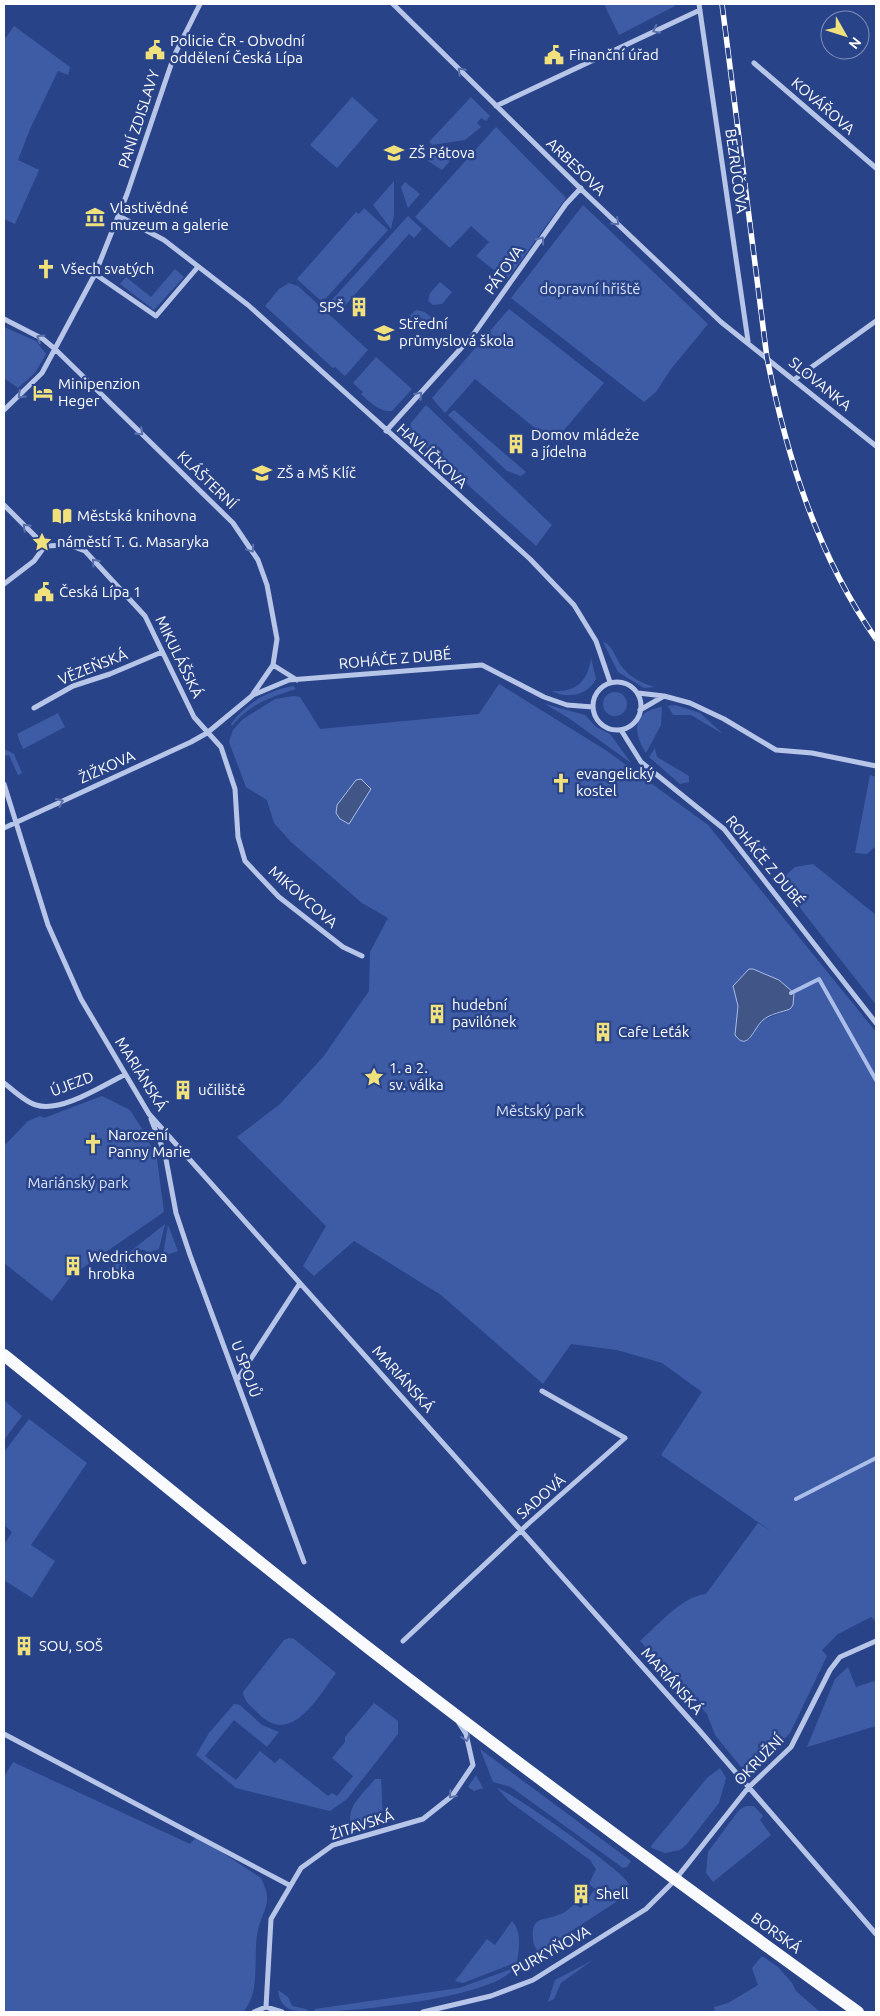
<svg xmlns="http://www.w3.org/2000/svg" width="880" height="2016" font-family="Ubuntu,sans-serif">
<rect width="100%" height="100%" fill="#294389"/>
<path fill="#3e5ca5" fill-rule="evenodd" d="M604,4H674L675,6L619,35Z
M14,26L70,67L68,75L58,71L30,129L18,160L39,170L15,224L4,219V40Z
M352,97L378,120L337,168L310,145Z
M471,97L490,116L486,121L481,118L477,123L481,127L465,140L432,145L429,142Z
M496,127L566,198L507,280L476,256L489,242L471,226L450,248L415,217Z
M454,151L456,154L442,170L428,161V156Z
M394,181V215L391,229L373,205Z
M405,182L420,194L408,208L401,187Z
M583,205L708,324L671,369L656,392L644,402L511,298Z
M364,208L388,230L326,298L320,300L297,279L356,212L359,214Z
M408,216L422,229L414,238L409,234L340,311L330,302Z
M175,269L184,277L154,310L120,284L126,277L151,297Z
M440,282L452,292L442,304L433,305L428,301L430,293Z
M289,283L298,286L368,350L345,376L335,367L333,368L265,306L279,289Z
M509,309L604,383L553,443L475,379L445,413L432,398Z
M416,310L425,312L432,318L419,331L407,318Z
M4,327L36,341L46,354L35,373L18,388L4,378Z
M376,357L412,389L392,411C379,412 370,402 361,394L363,392L353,383Z
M426,405L552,525L536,546L409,432L411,423Z
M454,410L526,472L521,476L507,471L448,415Z
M603,642C612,644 616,659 622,667C630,677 643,684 655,687L644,688L618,672Z
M591,658L596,679C587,696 568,699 551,691C575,693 588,682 591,658Z
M499,684L607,751L708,825L876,1032V1622L871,1617L838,1634L822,1650L827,1656L790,1733L757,1766L741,1767L715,1735L707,1714L640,1641C658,1625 681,1597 706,1594L758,1523L771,1531L661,1455L702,1392L662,1363L617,1350L571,1344L543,1384L441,1295L354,1241L314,1276L303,1266L326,1226L237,1137L280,1104L323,1057L369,991L370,952L388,918L362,903L291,842L274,823L267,800L246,787L229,742L233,730L243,719L275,699L294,696L300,697L320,729L479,714ZM738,1006L790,1009L761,1021L749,1040L735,1035Z
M293,686L296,689C271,697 248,705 232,726L231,724C246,703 267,691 293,686Z
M603 704a12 12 0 1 1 24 0a12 12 0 1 1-24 0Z
M545,704L585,715L596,727L610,734L631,763L570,719Z
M675,705L700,713L723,734L691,715H673L668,706Z
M662,707L661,725L646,753C632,732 633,711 662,707Z
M58,713L65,727L23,749L17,734Z
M655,748L657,757L689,776V782L680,784L649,757Z
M4,749L14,754L22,773L18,775L9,755L4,756Z
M870,775L876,777V846L867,854L855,853Z
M739,827L768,852L757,854L735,828Z
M813,864L876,915V1005L779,881L795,867Z
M102,1096L130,1110L144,1132L157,1159L164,1212L71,1276L52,1301L4,1263V1146L28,1121L40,1116L44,1118Z
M165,1224L159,1249L147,1253L145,1250H138L134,1258L124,1262L126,1269L93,1281Z
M168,1225L178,1251L164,1256L163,1255Z
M4,1400L22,1416L4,1440Z
M29,1419L87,1463L31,1545L55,1561L32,1598L4,1580V1545L12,1532L4,1525V1452Z
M289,1638L294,1639L336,1673C319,1695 293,1745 261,1716C254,1708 244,1703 243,1692L284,1640Z
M848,1667L856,1687L874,1681L876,1683V1726L807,1747L835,1679Z
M374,1703L398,1721V1734L347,1799L330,1811L236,1788L196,1755L209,1733L234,1704L240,1705L262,1725L279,1732L267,1747L234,1720L205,1756L236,1780L260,1751L275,1763L280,1758L328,1796L332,1793L337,1796L353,1776L332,1758L345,1742V1737Z
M480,1749L631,1861L627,1867L623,1868L511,1787L493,1782Z
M13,1762L190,1844L197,1836L261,1878C264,1885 268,1893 267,1901C266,1910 260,1920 258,1930C252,1956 262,1991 243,2012H4V1777Z
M720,1768L726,1778L719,1803L687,1844L680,1850L665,1853L652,1848L651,1846L707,1778Z
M476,1775L483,1788L474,1791L468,1787Z
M375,1779H381L383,1819L372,1824L352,1827C344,1808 364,1793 375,1779Z
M497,1788C513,1793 622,1870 629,1884L623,1895L616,1902L539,1952C535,1948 533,1944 533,1938C531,1916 544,1921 558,1915C565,1913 569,1909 574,1904L581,1908L595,1889L589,1884L596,1869L590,1860L510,1802Z
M746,1806H754L763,1816L760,1820L771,1835L713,1882L706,1873L708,1852L739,1810Z
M512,1921C522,1931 519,1949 517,1962L463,1983L455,1981L487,1939L495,1945Z
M762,1956L778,1967L792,1983L796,1991L820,2012H715L714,2007L728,2003L758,1985L752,1968Z
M593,1960L561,1983L554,1999L548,2002L555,1980Z
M514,1968C495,1998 350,2012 314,2012L315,2009L459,1988Z
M278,1990L288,1997L292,2006L306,2009L309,2012C292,2012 280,2009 278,1990Z"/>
<path fill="#415587" stroke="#abbee9" d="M361,779L371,789L349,824L340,819L336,813L337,805L356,780Z
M749,969H753L779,980L794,993L793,1005L790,1009C782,1012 770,1014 763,1020C754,1027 748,1053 735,1035L738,1006L733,986Z"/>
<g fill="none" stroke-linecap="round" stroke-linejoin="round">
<path stroke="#abbee9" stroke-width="4" d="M791,993L819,979L876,1080
M796,1499L876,1458"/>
<path stroke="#b6c5e8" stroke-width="5" d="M393,4L585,193L721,322L876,446
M699,4L748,341
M754,63L876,168
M496,106L700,10
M119,216L164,240L248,305L530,559L574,605L596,641L610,682
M95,274L156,316L197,268
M4,319L43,339L55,349L233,523L258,560L267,585L277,639L273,665L253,694
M795,379L876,321
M4,410L42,373L95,274L127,194L174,56L200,4
M386,431L473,335L566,204L581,188
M4,505L45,546L34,561L4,584
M45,546L69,545L85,551L145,616L194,717L221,747L235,789L238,837L245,861L279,897L343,947L362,956
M273,665L297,680
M593 706a24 24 0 1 1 48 0a24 24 0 1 1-48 0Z
M638,693L664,696L690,703L724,719L776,750L812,753L876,766
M34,708L73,686L110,674L162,652
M640,710L664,696
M621,730L641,762L724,829L876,1023
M4,784L48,925L81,999L149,1114L699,1730L876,1934
M4,828L191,742L207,733L253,695L289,680L482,665L544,697L567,705L593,707
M4,1083C13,1090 25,1102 36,1105C61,1113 102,1086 124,1075
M151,1119L165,1154L176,1213L190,1255L304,1562
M237,1380L300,1283
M403,1641L529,1523L625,1438L542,1391
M4,1734L289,1885
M266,2007L271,1919L301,1868L333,1845L423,1819L452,1796L473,1765L466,1734L459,1723
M254,2012L266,2007L282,2012
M423,2012L491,1996L533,1980L646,1909L675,1880L748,1788L791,1747L830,1670L840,1657L876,1641"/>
<path stroke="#f9fafe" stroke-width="12" d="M4,1355C126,1453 247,1554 371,1650C531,1774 694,1894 858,2012"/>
<defs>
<path id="rail" d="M722,4L767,358C787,457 817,555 876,639"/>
</defs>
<use href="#rail" stroke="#fff" stroke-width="5.5"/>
<use href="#rail" stroke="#294389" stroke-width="4" stroke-dasharray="11" stroke-linecap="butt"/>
</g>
<defs><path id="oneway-chevron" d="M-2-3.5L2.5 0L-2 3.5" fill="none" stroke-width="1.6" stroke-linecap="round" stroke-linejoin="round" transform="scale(1.25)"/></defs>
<g stroke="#5a70aa">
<use href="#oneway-chevron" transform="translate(656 30) rotate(154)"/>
<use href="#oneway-chevron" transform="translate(461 71) rotate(-135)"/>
<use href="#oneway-chevron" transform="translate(616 222) rotate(43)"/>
<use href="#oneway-chevron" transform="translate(541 240) rotate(-55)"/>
<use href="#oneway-chevron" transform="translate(40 338) rotate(-148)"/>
<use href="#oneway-chevron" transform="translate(21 395) rotate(137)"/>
<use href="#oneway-chevron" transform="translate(419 395) rotate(-48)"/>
<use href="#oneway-chevron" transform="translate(140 432) rotate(44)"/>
<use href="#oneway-chevron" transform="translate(26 527) rotate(-135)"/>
<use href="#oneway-chevron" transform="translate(251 549) rotate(56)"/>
<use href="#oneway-chevron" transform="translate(95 562) rotate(-132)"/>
<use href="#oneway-chevron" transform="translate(60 802) rotate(-24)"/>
<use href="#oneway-chevron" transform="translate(466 1738) rotate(72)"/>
<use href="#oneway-chevron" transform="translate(452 1795) rotate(132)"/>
</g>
<defs>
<symbol id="civic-bare" viewBox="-9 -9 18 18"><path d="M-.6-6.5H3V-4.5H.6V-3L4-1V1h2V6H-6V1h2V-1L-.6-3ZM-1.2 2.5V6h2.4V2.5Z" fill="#f0e17d" stroke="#294389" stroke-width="2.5" paint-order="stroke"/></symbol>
<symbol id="school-bare" viewBox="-9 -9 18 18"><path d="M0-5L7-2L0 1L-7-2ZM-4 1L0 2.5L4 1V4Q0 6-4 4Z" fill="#f0e17d" stroke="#294389" stroke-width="2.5" paint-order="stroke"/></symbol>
<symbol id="museum-bare" viewBox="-9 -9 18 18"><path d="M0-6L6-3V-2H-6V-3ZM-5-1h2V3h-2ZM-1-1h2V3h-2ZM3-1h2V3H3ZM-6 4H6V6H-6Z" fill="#f0e17d" stroke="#294389" stroke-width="2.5" paint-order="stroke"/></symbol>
<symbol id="church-bare" viewBox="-9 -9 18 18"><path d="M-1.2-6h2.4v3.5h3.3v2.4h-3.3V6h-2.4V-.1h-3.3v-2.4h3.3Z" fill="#f0e17d" stroke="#294389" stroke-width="2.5" paint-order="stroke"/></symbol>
<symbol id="building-bare" viewBox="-9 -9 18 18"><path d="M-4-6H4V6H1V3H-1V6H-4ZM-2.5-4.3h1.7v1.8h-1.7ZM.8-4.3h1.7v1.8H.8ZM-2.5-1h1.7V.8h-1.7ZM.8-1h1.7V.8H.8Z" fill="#f0e17d" stroke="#294389" stroke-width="2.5" paint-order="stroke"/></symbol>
<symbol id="hotel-bare" viewBox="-9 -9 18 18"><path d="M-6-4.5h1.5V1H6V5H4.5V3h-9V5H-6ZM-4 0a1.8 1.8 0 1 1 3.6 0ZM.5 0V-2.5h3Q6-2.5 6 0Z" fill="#f0e17d" stroke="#294389" stroke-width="2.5" paint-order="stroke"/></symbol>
<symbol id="library-bare" viewBox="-9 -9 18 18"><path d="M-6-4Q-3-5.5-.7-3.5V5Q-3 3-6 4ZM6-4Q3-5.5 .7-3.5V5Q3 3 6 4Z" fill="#f0e17d" stroke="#294389" stroke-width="2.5" paint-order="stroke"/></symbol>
<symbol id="sight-bare" viewBox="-9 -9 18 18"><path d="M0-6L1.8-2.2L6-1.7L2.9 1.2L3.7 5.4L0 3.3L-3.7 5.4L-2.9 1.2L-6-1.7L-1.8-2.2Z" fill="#f0e17d" stroke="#294389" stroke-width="2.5" paint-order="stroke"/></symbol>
</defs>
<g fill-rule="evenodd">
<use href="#civic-bare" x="141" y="36" width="28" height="28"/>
<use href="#civic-bare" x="540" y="41" width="28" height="28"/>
<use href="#school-bare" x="380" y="139" width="28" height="28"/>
<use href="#museum-bare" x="81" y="203" width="28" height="28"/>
<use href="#church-bare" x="32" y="255" width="28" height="28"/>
<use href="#building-bare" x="345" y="293" width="28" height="28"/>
<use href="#school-bare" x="370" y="319" width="28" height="28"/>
<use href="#hotel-bare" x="29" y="379" width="28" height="28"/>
<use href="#building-bare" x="502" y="430" width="28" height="28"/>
<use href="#school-bare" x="248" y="459" width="28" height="28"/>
<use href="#library-bare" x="48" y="502" width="28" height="28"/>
<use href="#sight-bare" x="28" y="528" width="28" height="28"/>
<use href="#civic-bare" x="30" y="578" width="28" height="28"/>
<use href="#church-bare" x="547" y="769" width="28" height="28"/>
<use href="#building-bare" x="423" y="1000" width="28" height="28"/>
<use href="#building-bare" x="589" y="1018" width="28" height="28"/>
<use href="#sight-bare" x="360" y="1063" width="28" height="28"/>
<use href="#building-bare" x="169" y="1076" width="28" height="28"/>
<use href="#church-bare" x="79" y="1130" width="28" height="28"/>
<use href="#building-bare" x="59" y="1252" width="28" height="28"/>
<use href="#building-bare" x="10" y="1632" width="28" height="28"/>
<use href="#building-bare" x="567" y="1880" width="28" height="28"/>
</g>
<g text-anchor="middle" stroke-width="5" stroke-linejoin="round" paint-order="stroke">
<g font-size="15" fill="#fff" stroke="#294389" text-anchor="start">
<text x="170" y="46">Policie ČR - Obvodní<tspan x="170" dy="17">oddělení Česká Lípa</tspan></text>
<text x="569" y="60">Finanční úřad</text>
<text x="409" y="158">ZŠ Pátova</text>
<text x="110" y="213">Vlastivědné<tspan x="110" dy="17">muzeum a galerie</tspan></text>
<text x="61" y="274">Všech svatých</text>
<text x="344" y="312" text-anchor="end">SPŠ</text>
<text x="399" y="329">Střední<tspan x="399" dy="17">průmyslová škola</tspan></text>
<text x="58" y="389">Minipenzion<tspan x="58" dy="17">Heger</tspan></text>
<text x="531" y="440">Domov mládeže<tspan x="531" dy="17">a jídelna</tspan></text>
<text x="277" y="478">ZŠ a MŠ Klíč</text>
<text x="77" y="521">Městská knihovna</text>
<text x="57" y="547">náměstí T. G. Masaryka</text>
<text x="59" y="597">Česká Lípa 1</text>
<text x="576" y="779">evangelický<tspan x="576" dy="17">kostel</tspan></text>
<text x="452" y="1010">hudební<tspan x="452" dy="17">pavilónek</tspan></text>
<text x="618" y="1037">Cafe Leťák</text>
<text x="389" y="1073">1. a 2.<tspan x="389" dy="17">sv. válka</tspan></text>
<text x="198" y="1095">učiliště</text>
<text x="108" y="1140">Narození<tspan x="108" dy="17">Panny Marie</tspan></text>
<text x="88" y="1262">Wedrichova<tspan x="88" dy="17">hrobka</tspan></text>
<text x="39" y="1651">SOU, SOŠ</text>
<text x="596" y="1899">Shell</text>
</g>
<g font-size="15" fill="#fff" stroke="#294389">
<text transform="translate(823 106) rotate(41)" y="5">KOVÁŘOVA</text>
<text transform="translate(139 119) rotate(-72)" y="5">PANÍ ZDISLAVY</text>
<text transform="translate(576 167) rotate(44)" y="5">ARBESOVA</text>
<text transform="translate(736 171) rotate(82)" y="5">BEZRUČOVA</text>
<text transform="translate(504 270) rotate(-55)" y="5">PÁTOVA</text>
<text transform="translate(820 384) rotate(39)" y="5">SLOVANKA</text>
<text transform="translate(432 456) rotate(42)" y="5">HAVLÍČKOVA</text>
<text transform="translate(207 480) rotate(44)" y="5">KLÁŠTERNÍ</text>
<text transform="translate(179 657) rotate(64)" y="5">MIKULÁŠSKÁ</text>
<text transform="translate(395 659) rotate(-5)" y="5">ROHÁČE Z DUBÉ</text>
<text transform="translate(93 667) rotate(-22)" y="5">VĚZEŇSKÁ</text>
<text transform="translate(107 767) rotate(-24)" y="5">ŽIŽKOVA</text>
<text transform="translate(765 861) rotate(50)" y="5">ROHÁČE Z DUBÉ</text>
<text transform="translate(303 897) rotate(41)" y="5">MIKOVCOVA</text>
<text transform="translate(141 1074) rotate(58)" y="5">MARIÁNSKÁ</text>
<text transform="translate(72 1084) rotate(-21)" y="5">ÚJEZD</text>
<text transform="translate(246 1369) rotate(70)" y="5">U SPOJŮ</text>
<text transform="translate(403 1379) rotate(48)" y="5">MARIÁNSKÁ</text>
<text transform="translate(541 1497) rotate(-41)" y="5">SADOVÁ</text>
<text transform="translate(672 1681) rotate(48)" y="5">MARIÁNSKÁ</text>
<text transform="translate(759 1760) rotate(-46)" y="5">OKRUŽNÍ</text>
<text transform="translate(362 1825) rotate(-18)" y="5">ŽITAVSKÁ</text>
<text transform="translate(776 1933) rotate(36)" y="5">BORSKÁ</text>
<text transform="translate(551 1951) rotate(-29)" y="5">PURKYŇOVA</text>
</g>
<g font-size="15" fill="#dae2f7" stroke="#294389">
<text x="590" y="294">dopravní hřiště</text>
<text x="540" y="1116">Městský park</text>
<text x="78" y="1188">Mariánský park</text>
</g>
</g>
<rect width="880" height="2016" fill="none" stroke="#ffffff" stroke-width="10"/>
<g transform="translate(845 35) rotate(129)"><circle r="24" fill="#294389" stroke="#7f8eb8"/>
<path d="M0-4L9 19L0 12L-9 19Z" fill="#f0e17d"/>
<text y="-8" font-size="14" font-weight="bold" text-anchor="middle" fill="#ffffff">N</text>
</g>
</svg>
